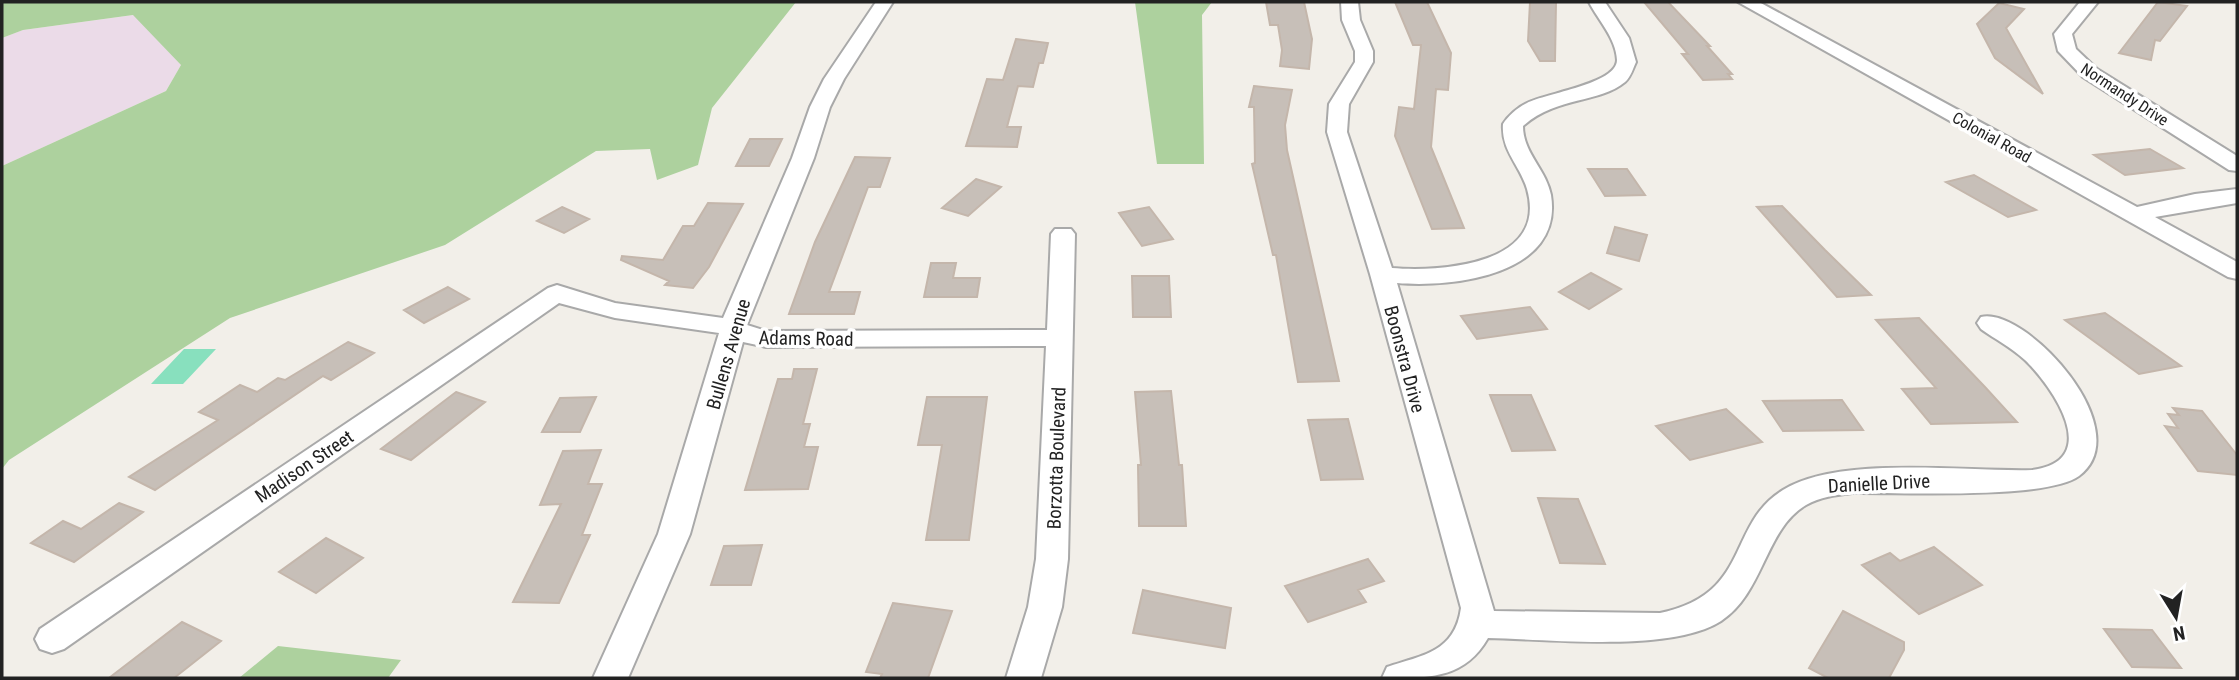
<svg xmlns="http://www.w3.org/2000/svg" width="2239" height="680" font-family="'Roboto Condensed',sans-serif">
<rect width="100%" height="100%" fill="#f2efe9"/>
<path fill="#ebdbe8" d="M134,15L181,65L166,91L2,166V38L23,30Z"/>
<path fill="#add19e" d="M2,2H796L712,108L698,165L657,180L650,149L596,151L445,245L230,318L9,460L2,469V166L166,91L181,65L133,15L23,30L2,38Z
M1135,2H1212L1202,15L1204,164H1157Z
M278,646L401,660L388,678H239Z"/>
<path fill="#88e0be" d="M184,349H216L183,384H151Z"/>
<path fill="#c7bfb8" stroke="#c4b6ab" stroke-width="2" d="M1266,2H1304L1312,39L1309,69L1280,66L1282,50L1278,25H1270Z
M1395,2H1427L1451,53L1448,90L1436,89L1431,147L1464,228L1432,229L1395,136L1399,107L1414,109L1421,45H1413Z
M1530,2H1556L1555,61H1540L1528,41Z
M1644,2H1668L1710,46H1707L1732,74H1728L1732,79L1703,80L1682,54H1688Z
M2158,2L2187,6L2160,41L2155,40L2151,60L2119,53Z
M1999,3L2024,9L2006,28L2043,94L1995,58L1977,24Z
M1016,39L1048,43L1043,63H1039L1033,87L1018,86L1007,127H1021L1017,147L966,146L987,79L1003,80Z
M1254,86L1292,90L1285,125L1287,150L1339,381L1298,382L1276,255H1273L1252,164L1255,163L1254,107H1249Z
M750,139H782L769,166H736Z
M2150,149L2183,168L2125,175L2094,155Z
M855,157L890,158L880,187H868L829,292H860L854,314H789L815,242Z
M1588,169H1627L1645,195L1605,196Z
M1974,175L2036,210L2008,217L1946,182Z
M976,179L1001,187L968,216L942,208Z
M708,203L743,204L709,267L693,288L665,285L669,281L621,260L622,256L663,260L683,226H694Z
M1782,206L1825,250L1871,295L1837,297L1757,207Z
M562,207L589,219L564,233L537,221Z
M1149,207L1173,239L1142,246L1119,213Z
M1615,227L1647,235L1639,261L1607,253Z
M931,263H956L953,278H980L977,297H924Z
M1591,273L1621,289L1589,309L1559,292Z
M1132,276H1169L1171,317H1133Z
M448,287L469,299L424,323L404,310Z
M1530,307L1547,329L1477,339L1461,316Z
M2105,313L2181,366L2139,374L2065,320Z
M1919,318L1985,387L2017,422L1931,424L1902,389L1936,388L1876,320Z
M348,342L374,353L331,380L323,376L155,490L129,477L218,420L199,412L240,385L257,392L278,378L285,380Z
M794,369H817L803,424H810L804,447H818L808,489L745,490L778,379H792Z
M1171,391L1179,465H1182L1186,526H1139L1138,465H1141L1135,392Z
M456,392L485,402L411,460L381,449Z
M1490,395H1531L1555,450L1512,451Z
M596,397L580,432H542L560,398Z
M927,397H987L969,540H926L942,445H918Z
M1842,400L1863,430L1783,431L1763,401Z
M2173,408L2202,411L2237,455V475L2198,471L2165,426L2178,428L2168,414L2179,415Z
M1726,409L1762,442L1690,460L1656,426Z
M1348,419L1363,479L1321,480L1308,420Z
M601,450L588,484H602L582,535H590L559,603L513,602L561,504L540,505L563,451Z
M1538,498L1578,499L1605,564L1560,563Z
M119,503L143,512L74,562L31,543L63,521L81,529Z
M326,538L363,558L316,593L279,572Z
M762,545L751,585H711L724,546Z
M1934,547L1982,585L1919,614L1862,565L1890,553L1900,561Z
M1368,559L1384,581L1358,590L1366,602L1308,622L1285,586Z
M1143,590L1231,608L1225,648L1133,633Z
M893,603L952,611L928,678H880L882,674L866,672Z
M1843,611L1904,642V650L1889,678H1828L1809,668Z
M182,622L221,641L174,678H109Z
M2104,629L2152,630L2181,668L2132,667Z"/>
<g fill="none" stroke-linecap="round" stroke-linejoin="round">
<defs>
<path id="minor" d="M876,2H893L844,79L830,107L814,158L747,325L766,331L1047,330L1051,234L1055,229H1071L1075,234L1068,559L1062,607L1041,678H1006L1028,607L1036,559L1046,346L766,347L743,342L690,534L628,678H593L658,534L719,333L615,318L559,303L64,649L52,653L40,649L35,639L40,629L548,288L557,285L615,303L723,318L792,158L810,107L824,79Z
M1341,2H1358L1360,20L1373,51V62L1349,104L1347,132L1392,268C1441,272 1549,265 1527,189C1520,165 1501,151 1503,124C1508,116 1518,107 1527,103C1546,93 1617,84 1617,60C1616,38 1598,20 1589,2H1605L1629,38L1636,62C1633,68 1631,77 1625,82C1598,104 1557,96 1523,126C1523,153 1546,169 1551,195C1564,275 1453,288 1397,283L1494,611L1660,613C1752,594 1726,525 1783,490C1840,455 1965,472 2032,470C2104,461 2053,387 2025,360C2012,348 1995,339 1981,329L1977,323L1981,317C2025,306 2140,430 2079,476C2046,500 1899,492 1852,493C1836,495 1820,497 1806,505C1765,529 1764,593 1721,621C1671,653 1548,639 1488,638C1464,680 1427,678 1382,678L1387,667C1423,655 1455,652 1461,608L1370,274L1327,132L1329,104L1355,62V51L1342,20Z
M1738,2H1759L2137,207L2195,194L2237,189V203L2155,217L2237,262V279L2228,277Z
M2080,2H2098L2072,34L2076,49L2097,69L2237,156V171L2229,170L2083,77L2058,51L2054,34Z"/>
</defs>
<use href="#minor" stroke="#a9a9a9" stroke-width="4"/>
<use href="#minor" fill="#fff" fill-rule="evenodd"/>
</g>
<g text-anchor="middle" stroke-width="7" stroke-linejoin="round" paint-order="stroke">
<g font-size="16" fill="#222" stroke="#fff">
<text transform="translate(2125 94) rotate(33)" y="6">Normandy Drive</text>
<text transform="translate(1992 137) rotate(29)" y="6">Colonial Road</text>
</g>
<g font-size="19" fill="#222" stroke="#fff">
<text transform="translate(806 338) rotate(1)" y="7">Adams Road</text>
<text transform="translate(728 354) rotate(-74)" y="7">Bullens Avenue</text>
<text transform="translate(1405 359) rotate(75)" y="7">Boonstra Drive</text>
<text transform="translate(1056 458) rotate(-88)" y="7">Borzotta Boulevard</text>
<text transform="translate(304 466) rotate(-34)" y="7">Madison Street</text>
<text transform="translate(1879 483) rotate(-3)" y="7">Danielle Drive</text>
</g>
</g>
<rect width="2239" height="680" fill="none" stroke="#222222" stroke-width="7"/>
<g transform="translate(2176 617) rotate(169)" stroke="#ffffff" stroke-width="5" paint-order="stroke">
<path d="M0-5L12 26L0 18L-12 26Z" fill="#222222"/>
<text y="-10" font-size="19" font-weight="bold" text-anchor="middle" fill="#222222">N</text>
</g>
</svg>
